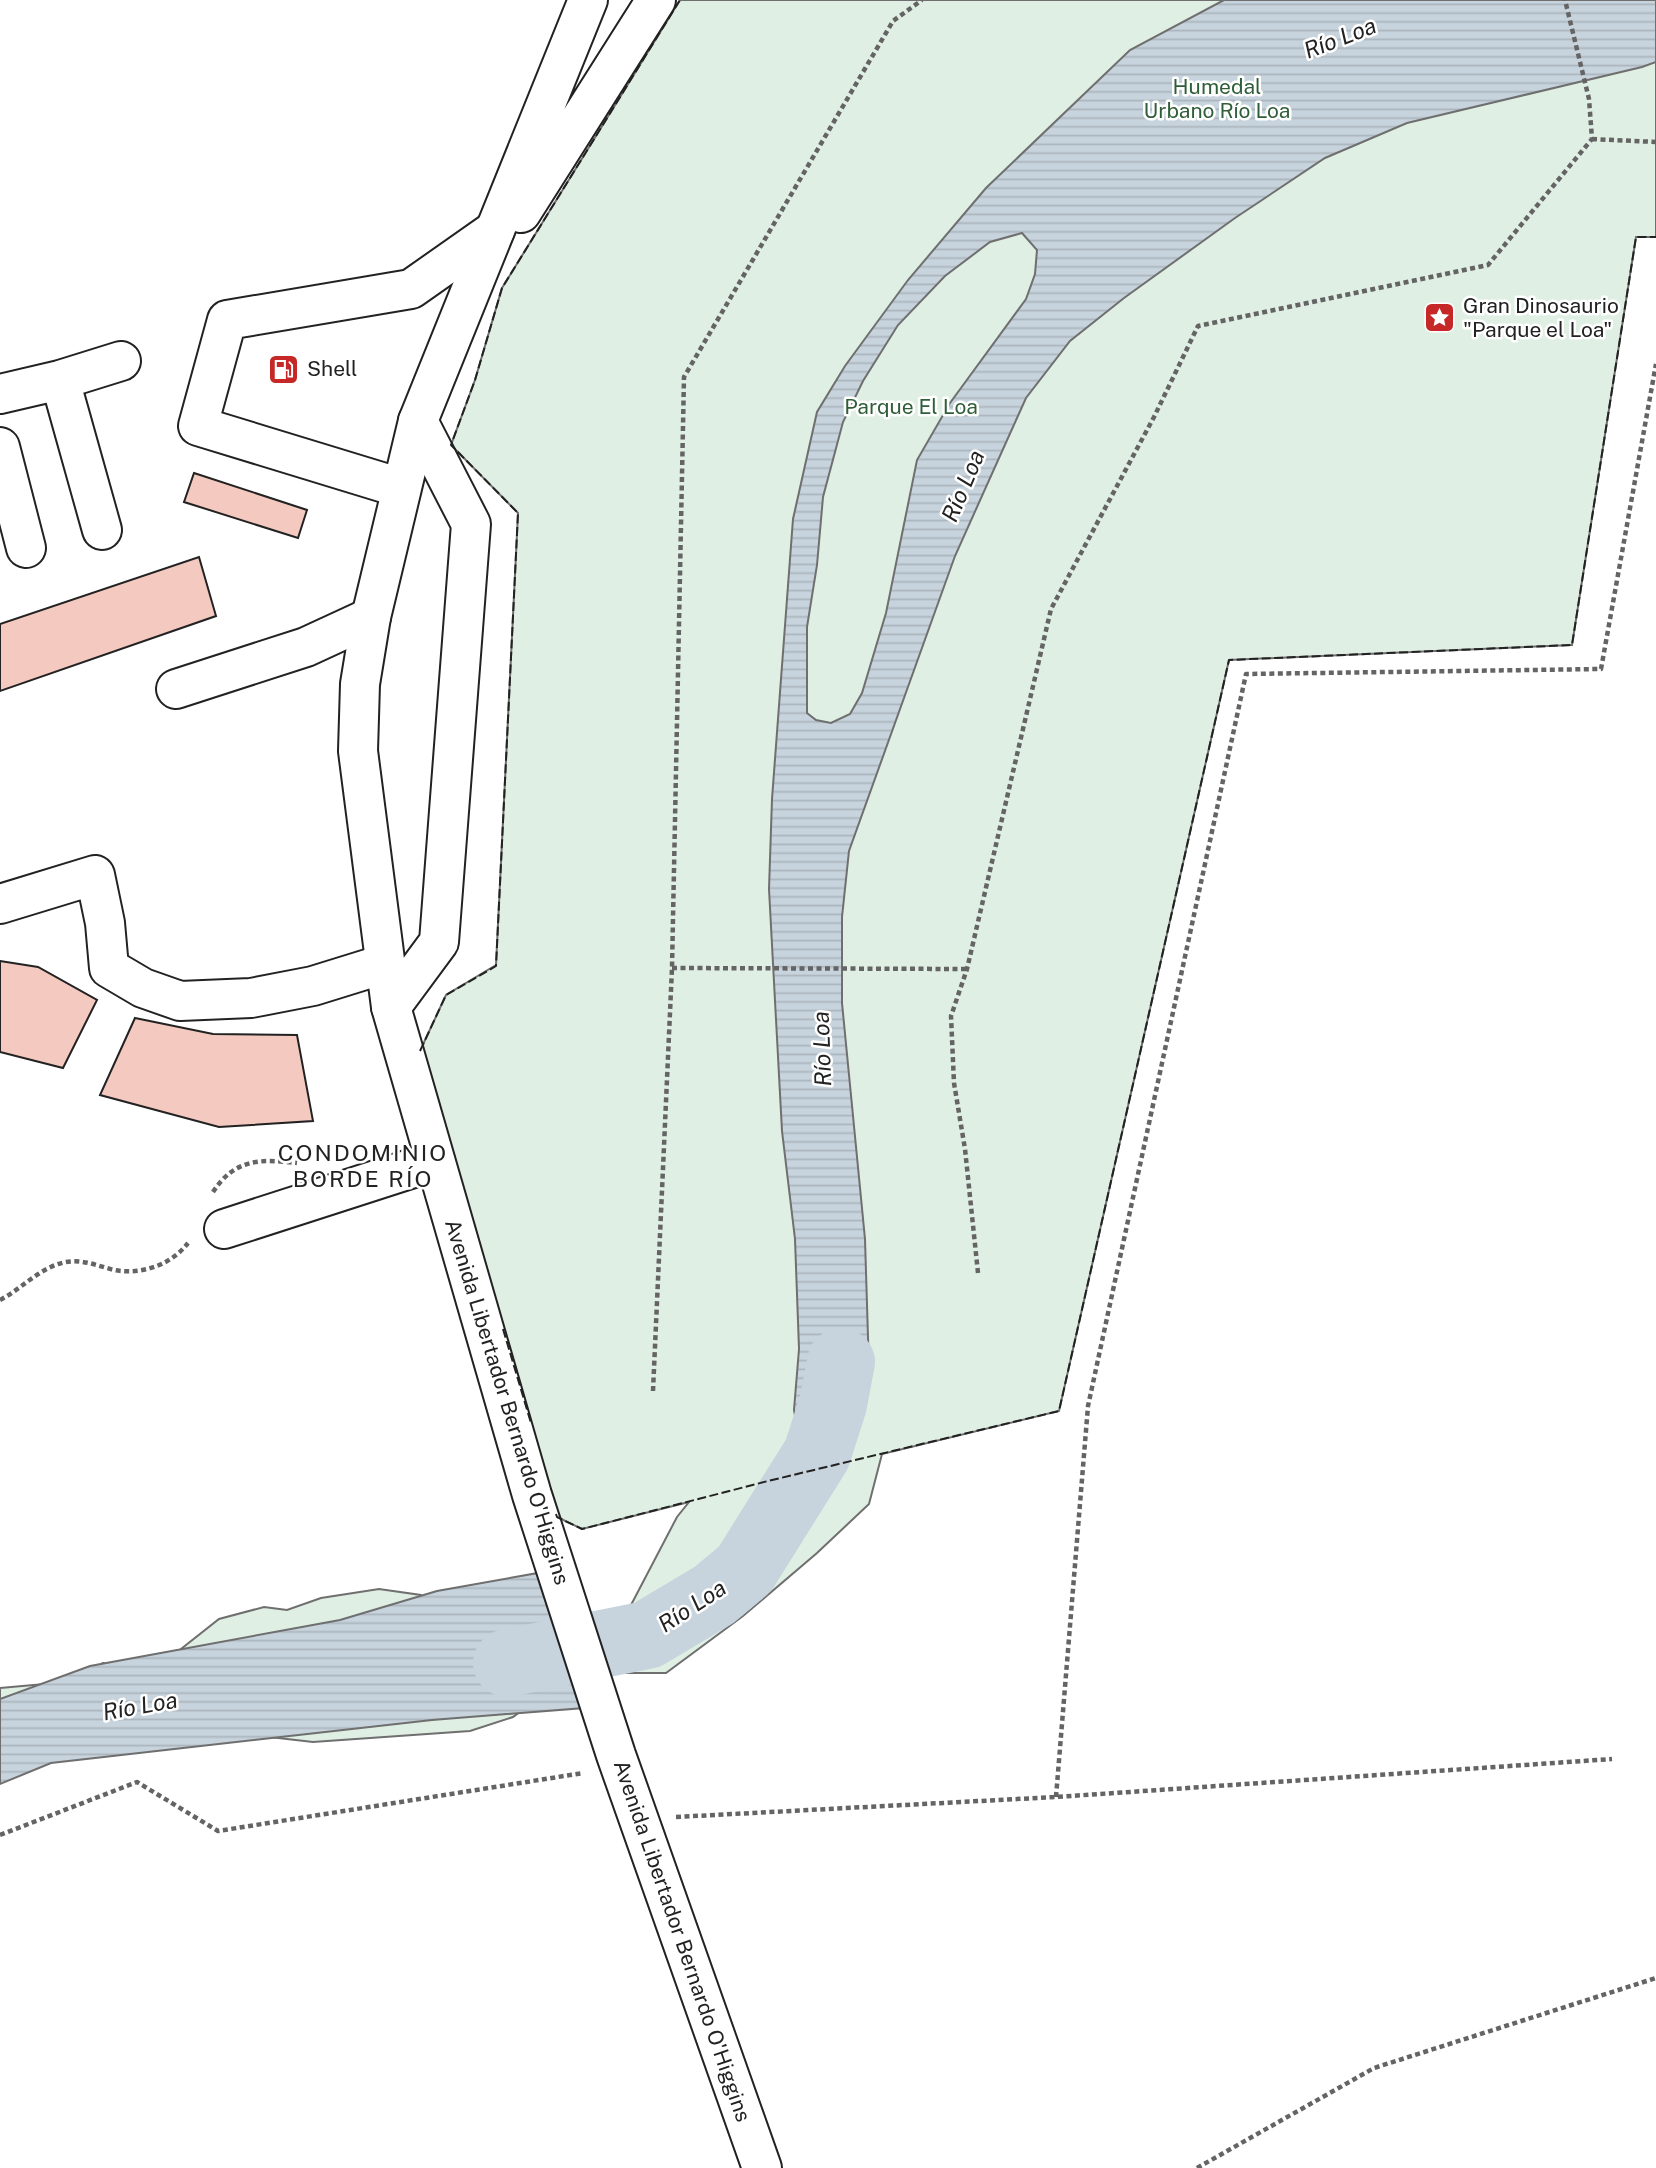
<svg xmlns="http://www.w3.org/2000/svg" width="1656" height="2168" font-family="'Public Sans',sans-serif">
<defs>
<pattern id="water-rules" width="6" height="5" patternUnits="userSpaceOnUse" patternTransform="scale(1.75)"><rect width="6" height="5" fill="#c7d3dd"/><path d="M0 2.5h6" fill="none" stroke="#abb5bd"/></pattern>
</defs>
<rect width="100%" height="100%" fill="#fff"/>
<path fill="#e0efe3" stroke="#6f6f6f" stroke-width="2" d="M680,0H1656V237H1636L1572,645L1229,660L1059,1411L882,1454L869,1504L817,1553L743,1616L666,1673H619L541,1696L513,1717L470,1731L313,1742L226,1732L0,1767V1688L78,1681L103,1663L134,1677L159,1672L181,1649L219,1619L264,1607L287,1610L321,1598L379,1589L421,1595L454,1625L526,1649L605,1622L631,1605L677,1517L689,1502L582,1529L557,1517L419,1053L446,995L496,965L518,513L451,445L475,380L502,288Z"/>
<path fill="url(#water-rules)" stroke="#6f6f6f" stroke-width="2" fill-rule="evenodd" d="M1224,0H1656V62L1642,67L1407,123L1325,158L1235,218L1124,298L1070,341L1026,398L955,556L849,851L842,917V1003L865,1239L869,1370L854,1439L842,1448L817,1454L798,1433L794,1410L799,1349L795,1239L782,1131L769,889L772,799L793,519L817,412L845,366L908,280L986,188L1130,50ZM1022,233L1037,250L1035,274L1026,299L950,403L917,460L886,613L862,693L850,714L831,723L816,720L807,713V627L817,565L823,497L843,422L863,381L898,325L945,276L990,242Z
M538,1573L584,1708L432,1720L51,1763L0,1784V1699L90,1666L340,1620L437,1591Z"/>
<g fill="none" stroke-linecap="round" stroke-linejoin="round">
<path stroke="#c7d3dd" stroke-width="68" d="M507,1663L647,1635L714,1595L745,1569L817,1454L833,1404L841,1362"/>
</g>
<path fill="#f3c9c0" stroke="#222" stroke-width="2" d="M194,473L307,510L298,538L184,502Z
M199,557L216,616L0,691V624Z
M0,961L38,967L97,1000L63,1068L0,1052Z
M135,1018L213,1034L297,1035L313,1121L219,1127L100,1095Z"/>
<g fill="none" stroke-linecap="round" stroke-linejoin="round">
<defs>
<path id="minor" d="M60,380L102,530
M0,394L60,380L121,361
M0,447L26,548
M401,488L198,426L227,320L411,289L495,230
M176,689L306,647L371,617
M0,904L95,875L105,923L109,968L143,988L180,1001L251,998L313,986L384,964
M391,1007L439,942L471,524L418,421
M224,1229L435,1161"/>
<path id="major" d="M588,0L418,421L371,617L360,684L358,751L391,1007L532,1495L616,1755L762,2168
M521,213L656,0"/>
</defs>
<use href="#minor" stroke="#222" stroke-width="42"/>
<use href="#major" stroke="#222" stroke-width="42"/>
<path stroke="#646464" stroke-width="4.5" stroke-dasharray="5 3.5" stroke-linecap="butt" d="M1592,139L1656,142
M672,968L967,969
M213,1192C235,1158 261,1159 297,1163
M978,1273L965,1149L954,1083L951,1016L967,969L1051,609L1154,417L1198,326L1488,265L1592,139L1589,99L1565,0
M0,1300C23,1288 40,1267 66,1262C83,1259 98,1266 114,1270C142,1275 171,1265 188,1243
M653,1391L672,968L684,377L893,21L922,0
M1056,1797L1088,1406L1246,674L1601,669L1656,364
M676,1817L1056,1797L1612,1759
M0,1835L137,1782L218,1831L583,1773
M1197,2168L1374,2068L1656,1978"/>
<use href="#minor" stroke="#fff" stroke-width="38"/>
<use href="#major" stroke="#fff" stroke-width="38"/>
<path stroke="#222" stroke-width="2" stroke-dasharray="9 3.5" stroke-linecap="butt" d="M420,1051L446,995L496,966L518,513L451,445L475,380L502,288L680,0
M503,1329L531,1423
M556,1514L557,1517L582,1529L768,1481L1059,1411L1229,660L1572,645L1636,237H1656"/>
</g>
<defs>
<symbol id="sight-square" viewBox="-11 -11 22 22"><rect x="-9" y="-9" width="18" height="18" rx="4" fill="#c62828" stroke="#fff"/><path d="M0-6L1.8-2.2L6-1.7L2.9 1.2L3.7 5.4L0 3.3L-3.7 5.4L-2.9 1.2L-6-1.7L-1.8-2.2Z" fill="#fff"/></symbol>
<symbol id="fuel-square" viewBox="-11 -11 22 22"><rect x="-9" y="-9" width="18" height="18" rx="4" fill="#c62828" stroke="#fff"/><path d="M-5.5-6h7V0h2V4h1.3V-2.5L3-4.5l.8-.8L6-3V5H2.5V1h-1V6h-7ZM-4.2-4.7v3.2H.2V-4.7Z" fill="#fff"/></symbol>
</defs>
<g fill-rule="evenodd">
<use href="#sight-square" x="1422" y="300" width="35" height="35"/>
<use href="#fuel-square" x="266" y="352" width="35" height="35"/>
</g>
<g text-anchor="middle" stroke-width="5" stroke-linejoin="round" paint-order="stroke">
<g font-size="21" fill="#2f5e38" stroke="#fff">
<text x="1217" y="94">Humedal<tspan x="1217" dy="24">Urbano Río Loa</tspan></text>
<text x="911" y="414">Parque El Loa</text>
</g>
<g font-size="21" fill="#222" stroke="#fff" text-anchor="start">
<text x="1463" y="313">Gran Dinosaurio<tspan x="1463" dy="24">"Parque el Loa"</tspan></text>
<text x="307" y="376">Shell</text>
</g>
<g font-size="21" fill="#222" stroke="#fff">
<text transform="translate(507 1402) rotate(73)" y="7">Avenida Libertador Bernardo O'Higgins</text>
<text transform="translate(682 1941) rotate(71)" y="7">Avenida Libertador Bernardo O'Higgins</text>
</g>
<g font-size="23" font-style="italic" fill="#222" stroke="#fff">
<text transform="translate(1340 38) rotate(-21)" y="8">Río Loa</text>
<text transform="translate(963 486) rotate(-67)" y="8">Río Loa</text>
<text transform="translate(822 1049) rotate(-92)" y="8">Río Loa</text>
<text transform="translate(692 1606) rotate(-33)" y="8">Río Loa</text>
<text transform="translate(140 1706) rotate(-10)" y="8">Río Loa</text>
</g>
<g font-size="23" letter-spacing="2" fill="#222" stroke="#fff">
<text x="363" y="1161">CONDOMINIO<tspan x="363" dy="26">BORDE RÍO</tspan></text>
</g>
</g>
</svg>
